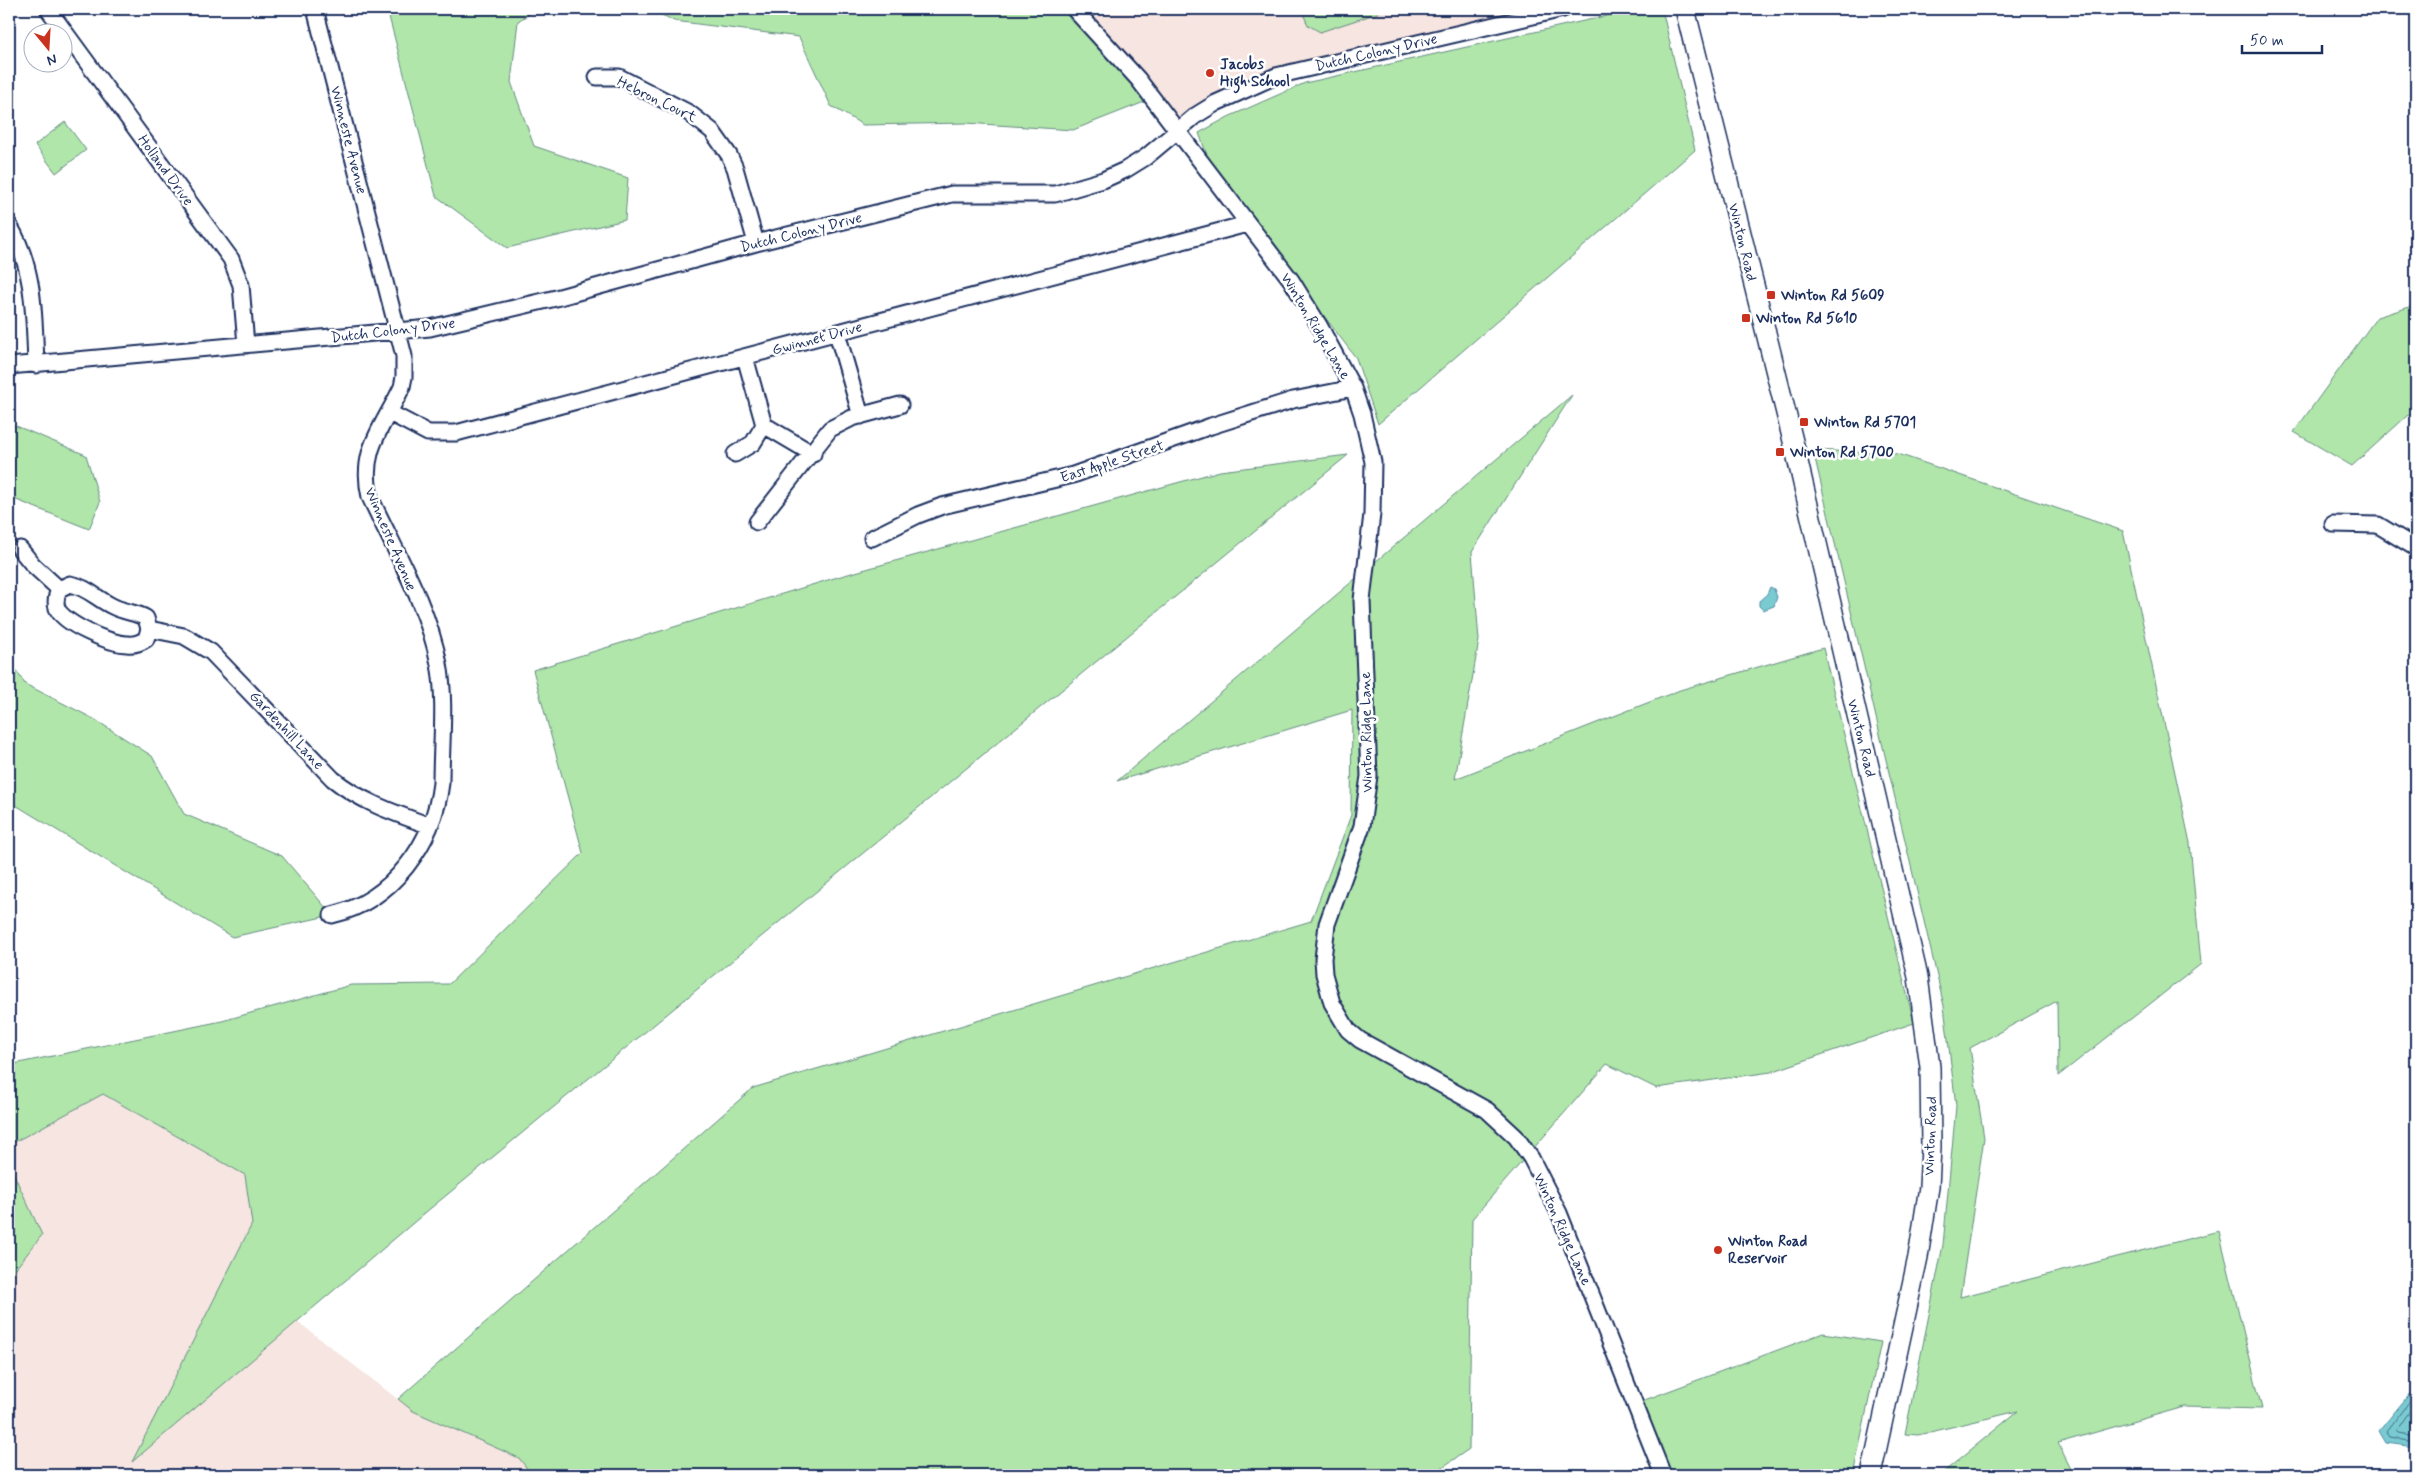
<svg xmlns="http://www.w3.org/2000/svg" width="2425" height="1484" font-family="Mynerve,sans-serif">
<rect width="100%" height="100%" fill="#fff"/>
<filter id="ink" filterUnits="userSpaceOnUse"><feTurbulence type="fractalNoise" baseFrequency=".02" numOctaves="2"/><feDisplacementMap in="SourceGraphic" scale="10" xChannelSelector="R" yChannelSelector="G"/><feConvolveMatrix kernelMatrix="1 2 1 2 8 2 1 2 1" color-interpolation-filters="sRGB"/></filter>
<g filter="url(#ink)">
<path fill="#f6e5e0" d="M1074,9H1561L1276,76L1177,132Z
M103,1094L245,1175L262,1294L413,1411L519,1458L532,1475H9V1277L42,1235L9,1164V1145Z"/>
<path fill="#b0e6a9" stroke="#668a84" d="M387,9H537L518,21L511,82L534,146L628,178L625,220L507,248L436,196Z
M650,9H1074L1152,99L1073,130L966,123L863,125L831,106L799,37L674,21Z
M1301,9H1382L1378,13L1320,32L1308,25Z
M1638,9H1662L1695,150L1378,424L1356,358L1212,169L1199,133L1228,117L1305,83Z
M65,122L86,150L56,173L35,145Z
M2416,305V419L2408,415L2352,466L2294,432L2377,317Z
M1572,395L1472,552L1479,640L1455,779L1680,690L1823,648L1914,1023L1771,1072L1656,1088L1607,1064L1472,1219L1469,1449L1431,1475H532L519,1458L413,1411L398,1399L753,1088L1311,921L1351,815L1352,710L1117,781Z
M9,423L86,455L100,502L89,529L9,497Z
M1813,450L1898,454L2123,531L2190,843L2201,964L2058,1076L2057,1001L1970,1048L1984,1138L1960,1297L2219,1231L2262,1409L2184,1407L2058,1443L2074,1475H1940L2018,1411L1918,1435L1905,1434L1943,1245L1956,1106L1944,1006Z
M1348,455L426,1212L132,1462L252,1224L245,1175L103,1094L9,1145V1065L222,1021L351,985L449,984L583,853L533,670L841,576L1220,471Z
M9,659L25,684L94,719L152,756L184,814L282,856L332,915L232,937L9,801Z
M9,1164L42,1235L9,1277Z
M1823,1333L1881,1342L1853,1475H1663L1634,1404Z"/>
<path fill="#79cad1" stroke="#538ca3" d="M1770,587L1774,589L1777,597L1774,606L1763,610L1759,606V601L1767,594Z
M2416,1386V1447L2386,1443L2379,1431Z"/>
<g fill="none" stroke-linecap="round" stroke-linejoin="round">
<path stroke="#416d8c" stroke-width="1" d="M2416,1393L2386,1432L2390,1438L2416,1442
M2416,1402L2396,1431L2398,1433L2416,1436"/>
<defs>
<path id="minor" d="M48,9L231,259L241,285L246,345
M315,9L404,356V377L402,387C383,428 359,450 370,497C395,551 428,606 439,664C446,700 441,745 441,783C434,843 392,901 332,915
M1074,9L1138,79L1291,280L1320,327L1353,388L1362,414L1373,462L1372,514L1362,600L1369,776L1362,826L1327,924L1323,959L1324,974L1332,1003L1348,1030L1360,1040L1487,1110L1516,1137L1531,1158L1559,1213L1663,1475
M597,77H619L689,113L712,131L729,155L735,168L756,243
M9,225C35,268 34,316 36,365
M837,333L861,416
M9,366L430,328L556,298L756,243L952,194H1055L1103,180L1125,170L1146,157L1195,116L1216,103L1276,76L1563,9
M390,413L428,433H456L1247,224
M764,425L813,454
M735,454L753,443L764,425L745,357
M757,522L830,429L852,418L900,405
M2333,524L2378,525L2416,548
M872,538L918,515L942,506L1073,475L1211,426L1293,400L1353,388
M20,549L33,565L59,589
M70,584C87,587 97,599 112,606C123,612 135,612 146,618L149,629L146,639C140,643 134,645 127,644C111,644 63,624 57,608C55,602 57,594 59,589Z
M149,629L184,636L211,652L333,779C363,803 395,813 430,826"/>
<path id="major" d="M1685,9L1795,449L1918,977L1930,1067L1931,1147L1929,1187L1918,1257L1871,1475"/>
</defs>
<use href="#minor" stroke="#1b2f5e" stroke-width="19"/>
<use href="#major" stroke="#1b2f5e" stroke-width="22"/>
<use href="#minor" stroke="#fff" stroke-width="15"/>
<use href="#major" stroke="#fff" stroke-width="19"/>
</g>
</g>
<g fill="#c8321e" stroke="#fff" stroke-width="2">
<circle cx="1210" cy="73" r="5"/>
<rect x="1766" y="290" width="10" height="10" rx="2.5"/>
<rect x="1741" y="313" width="10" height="10" rx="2.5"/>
<rect x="1799" y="417" width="10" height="10" rx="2.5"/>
<rect x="1775" y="447" width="10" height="10" rx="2.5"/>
<circle cx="1718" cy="1250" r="5"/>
</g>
<g text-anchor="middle" stroke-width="5" stroke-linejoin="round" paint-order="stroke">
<g font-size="15" fill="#1b2f5e" stroke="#fff">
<text transform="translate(1376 52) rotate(-13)" y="5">Dutch Colony Drive</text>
<text transform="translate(657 99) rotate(26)" y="5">Hebron Court</text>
<text transform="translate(349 140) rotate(76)" y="5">Winneste Avenue</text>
<text transform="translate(166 170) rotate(54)" y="5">Holland Drive</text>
<text transform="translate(801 232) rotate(-14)" y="5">Dutch Colony Drive</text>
<text transform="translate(1743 242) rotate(76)" y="5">Winton Road</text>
<text transform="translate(1316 326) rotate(59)" y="5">Winton Ridge Lane</text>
<text transform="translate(393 330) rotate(-7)" y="5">Dutch Colony Drive</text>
<text transform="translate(817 338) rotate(-15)" y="5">Gwinnet Drive</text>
<text transform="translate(1112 461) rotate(-18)" y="5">East Apple Street</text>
<text transform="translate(391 539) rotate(67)" y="5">Winneste Avenue</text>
<text transform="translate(287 730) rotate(47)" y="5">Gardenhill Lane</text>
<text transform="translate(1366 732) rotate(-91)" y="5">Winton Ridge Lane</text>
<text transform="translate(1862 738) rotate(76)" y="5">Winton Road</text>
<text transform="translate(1930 1136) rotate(-88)" y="5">Winton Road</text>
<text transform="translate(1563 1229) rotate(66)" y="5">Winton Ridge Lane</text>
</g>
<g font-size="15" font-weight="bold" fill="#1b2f5e" stroke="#fff" text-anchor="start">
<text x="1220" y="69">Jacobs<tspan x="1220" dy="17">High School</tspan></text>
<text x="1781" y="300">Winton Rd 5609</text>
<text x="1756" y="323">Winton Rd 5610</text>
<text x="1814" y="427">Winton Rd 5701</text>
<text x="1790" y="457">Winton Rd 5700</text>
<text x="1728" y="1246">Winton Road<tspan x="1728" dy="17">Reservoir</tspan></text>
</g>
</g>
<rect width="2425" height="1484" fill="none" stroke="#fff" stroke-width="30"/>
<rect x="15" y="15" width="2395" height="1454" fill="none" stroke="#1b2f5e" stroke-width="2" filter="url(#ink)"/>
<g transform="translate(48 48) rotate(162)"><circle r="24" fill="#ffffff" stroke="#a4acbf"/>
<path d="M0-4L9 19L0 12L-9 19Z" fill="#c8321e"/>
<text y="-8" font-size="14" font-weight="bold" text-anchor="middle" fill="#1b2f5e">N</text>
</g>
<path d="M2242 45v8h80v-8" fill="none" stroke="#1b2f5e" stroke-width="2.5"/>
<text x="2250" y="45" font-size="15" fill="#1b2f5e" stroke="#ffffff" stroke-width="4" paint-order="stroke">50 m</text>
</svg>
